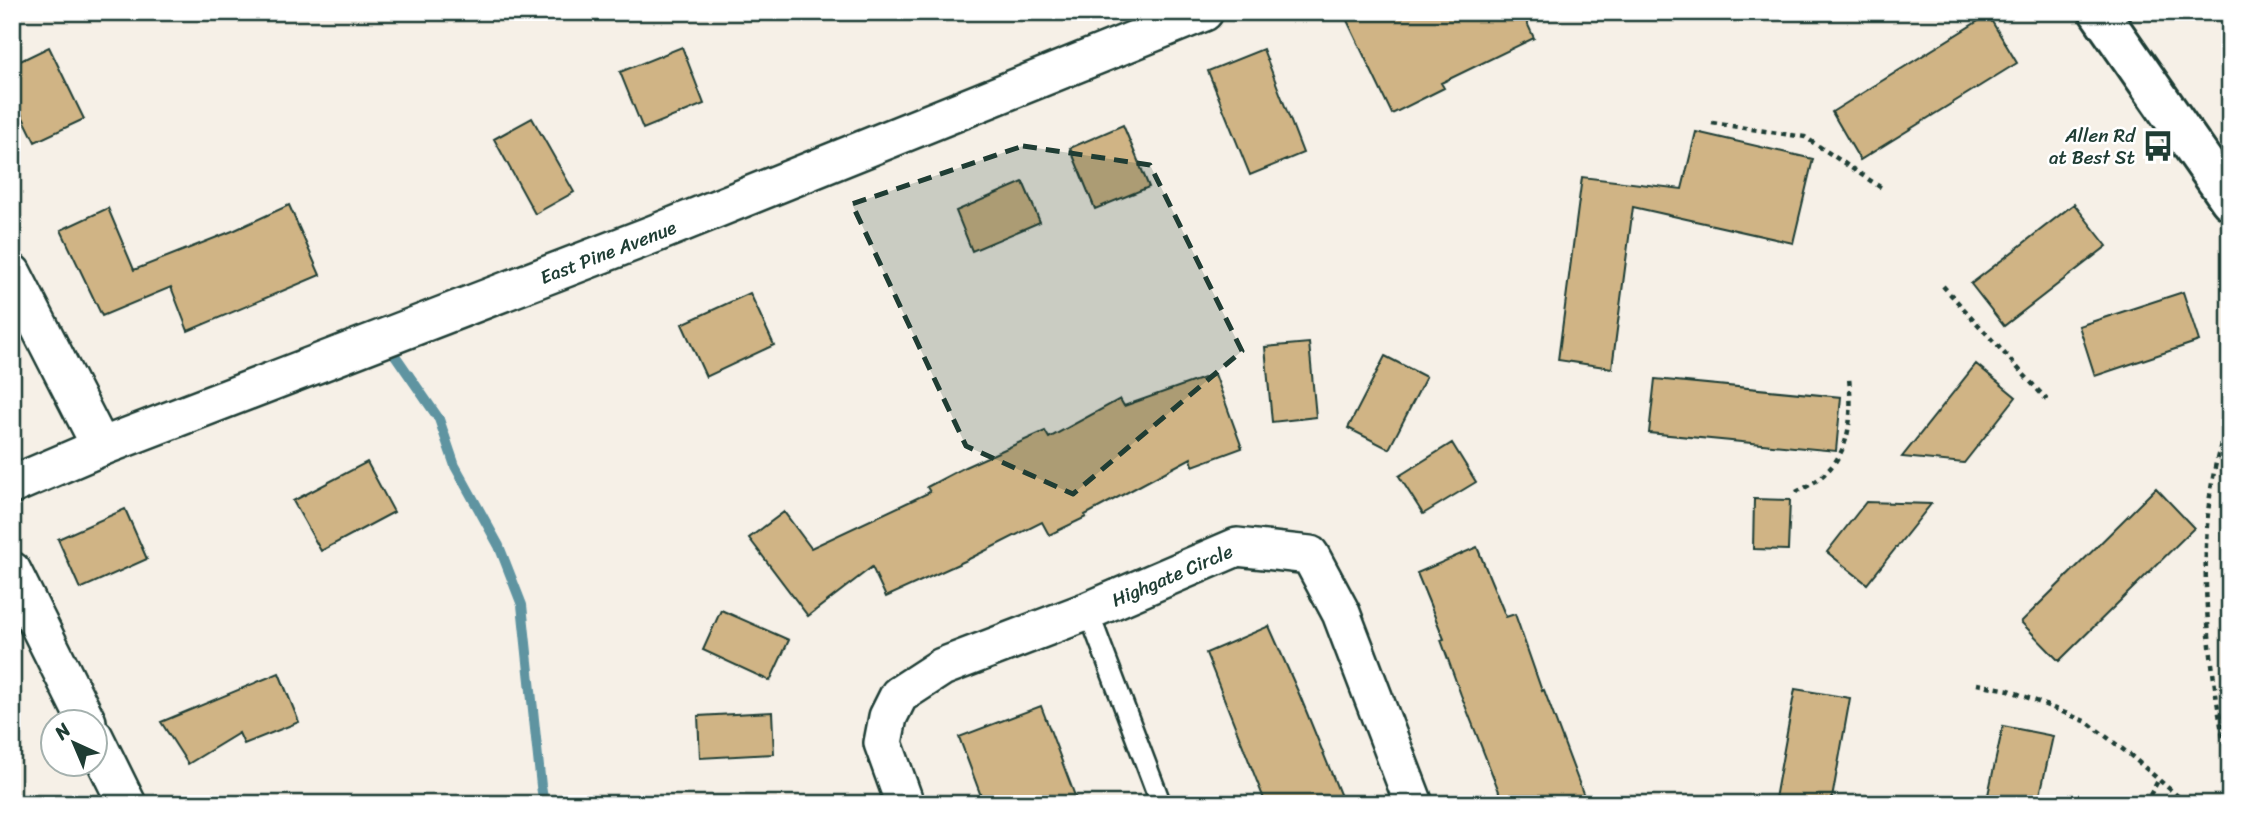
<svg xmlns="http://www.w3.org/2000/svg" width="2242" height="816" font-family="Sriracha,sans-serif">
<rect width="100%" height="100%" fill="#f6f0e7"/>
<filter id="ink" filterUnits="userSpaceOnUse"><feTurbulence type="fractalNoise" baseFrequency=".0143" numOctaves="2"/><feDisplacementMap in="SourceGraphic" scale="14" xChannelSelector="R" yChannelSelector="G"/><feConvolveMatrix kernelMatrix="1 2 1 2 8 2 1 2 1" color-interpolation-filters="sRGB"/></filter>
<g filter="url(#ink)">
<g fill="none" stroke-linecap="round" stroke-linejoin="round">
<path stroke="#5e94a1" stroke-width="10" d="M388,345L439,419L455,466L499,546L522,605L541,786L544,804"/>
</g>
<path fill="#d0b485" stroke="#1f3d34" stroke-width="2" d="M1343,12H1522L1534,38L1441,83L1444,88L1392,114Z
M1988,15L2017,63L1860,160L1832,112Z
M49,47L84,119L35,142L12,95V65Z
M682,47L704,104L643,129L620,72Z
M1263,49L1303,153L1250,175L1208,71Z
M532,118L574,192L535,214L494,139Z
M1123,125L1149,187L1095,209L1070,148Z
M1696,132L1813,159L1793,243L1633,207L1612,368L1558,360L1582,177L1682,189Z
M1023,182L1040,222L972,251L956,211Z
M2074,204L2107,246L2004,326L1971,284Z
M289,205L320,275L188,331L171,287L102,316L61,230L108,208L134,270L235,230Z
M2183,292L2199,341L2095,376L2079,326Z
M750,293L774,345L706,377L682,324Z
M1309,343L1316,417L1272,422L1265,347Z
M1385,356L1426,377L1389,449L1348,428Z
M1976,364L2016,397L1964,463L1902,457Z
M1215,374L1242,448L1193,466L1191,458L1085,515L1086,517L1049,535L1042,522L965,561L886,597L872,567L808,616L749,538L784,512L811,548L930,492L927,487L965,467L1045,431L1049,438L1120,399L1124,406Z
M1655,379L1841,397L1836,451L1649,433Z
M1452,443L1476,482L1423,514L1399,476Z
M367,462L394,512L321,551L293,501Z
M2156,488L2194,528L2059,661L2021,622Z
M1754,499L1790,500L1788,550L1753,549Z
M1866,502L1931,504L1867,584L1827,552Z
M125,509L147,559L80,589L58,539Z
M1477,547L1506,617L1515,614L1542,691L1544,690L1587,804H1504L1461,695L1441,640L1444,639L1417,573Z
M721,610L789,640L770,681L703,650Z
M1269,626L1300,696L1344,804H1266L1206,653Z
M279,673L299,722L244,744L239,733L188,764L161,722Z
M1795,689L1850,698L1831,804H1774Z
M1041,706L1078,804H984L959,737Z
M772,712L774,754L700,758L698,716Z
M2003,726L2053,736L2038,804H1986Z"/>
<g fill="none" stroke-linecap="round" stroke-linejoin="round">
<defs>
<path id="lane" d="M1088,611L1161,804"/>
<g id="street">
<path d="M12,273L101,447"/>
<path id="s1" d="M12,485L101,447L654,234L1204,12"/>
<path d="M12,571L87,722"/>
<path d="M94,737L127,804"/>
<path id="s2" d="M905,804L883,743L888,717L899,695L942,667L1088,611L1237,547L1310,555L1341,613L1414,804"/>
</g>
<path id="secondary" d="M2099,12L2230,200"/>
</defs>
<use href="#lane" stroke="#1f3d34" stroke-width="24"/>
<use href="#street" stroke="#1f3d34" stroke-width="42"/>
<use href="#secondary" stroke="#1f3d34" stroke-width="44"/>
<path stroke="#1f3d34" stroke-width="4.5" stroke-dasharray="5 5" stroke-linecap="butt" d="M1712,123L1805,137L1883,189
M1943,286L2047,400
M2224,435C2191,531 2209,666 2228,764L2230,763
M1796,492C1848,469 1854,429 1849,378
M1977,684L2009,690L2087,722L2129,754L2187,804
M2145,804L2159,779"/>
<use href="#lane" stroke="#fff" stroke-width="19"/>
<use href="#street" stroke="#fff" stroke-width="37"/>
<use href="#secondary" stroke="#fff" stroke-width="38"/>
</g>
</g>
<path fill="#1f3d34" fill-opacity="0.2" stroke="#1f3d34" stroke-width="5" stroke-dasharray="14 9" stroke-linejoin="round" d="M1023,146L1150,165L1242,351L1073,494L966,446L852,204Z"/>
<defs>
<symbol id="bus-bare" viewBox="-9 -9 18 18"><path d="M-5-6H5V4H4V6H2V4H-2V6H-4V4H-5ZM-3.5-4V0h7V-4ZM-3.5 1.2v1.5H-2V1.2ZM2 1.2v1.5H3.5V1.2Z" fill="#1f3d34" stroke="#fff" stroke-width="2.5" paint-order="stroke"/></symbol>
</defs>
<g fill-rule="evenodd">
<use href="#bus-bare" x="2136" y="124" width="44" height="44"/>
</g>
<g text-anchor="middle" stroke-width="5" stroke-linejoin="round" paint-order="stroke">
<g font-size="19" fill="#1f3d34" stroke="#fff" text-anchor="end">
<text x="2135" y="142">Allen Rd<tspan x="2135" dy="22">at Best St</tspan></text>
</g>
<g font-size="19" fill="#1f3d34" stroke="#fff">
<text dy="7" stroke="none"><textPath href="#s1" startOffset="640">East Pine Avenue</textPath></text>
<text dy="7" stroke="none"><textPath href="#s2" startOffset="415">Highgate Circle</textPath></text>
</g>
</g>
<rect width="2242" height="816" fill="none" stroke="#fff" stroke-width="42"/>
<rect x="21" y="21" width="2200" height="774" fill="none" stroke="#1f3d34" stroke-width="2.5" filter="url(#ink)"/>
<g transform="translate(74 743) rotate(316)"><circle r="33" fill="#ffffff" stroke="#a5b1ae" stroke-width="2"/>
<path d="M0-5L12 26L0 18L-12 26Z" fill="#1f3d34"/>
<text y="-10" font-size="19" font-weight="bold" text-anchor="middle" fill="#1f3d34">N</text>
</g>
</svg>
